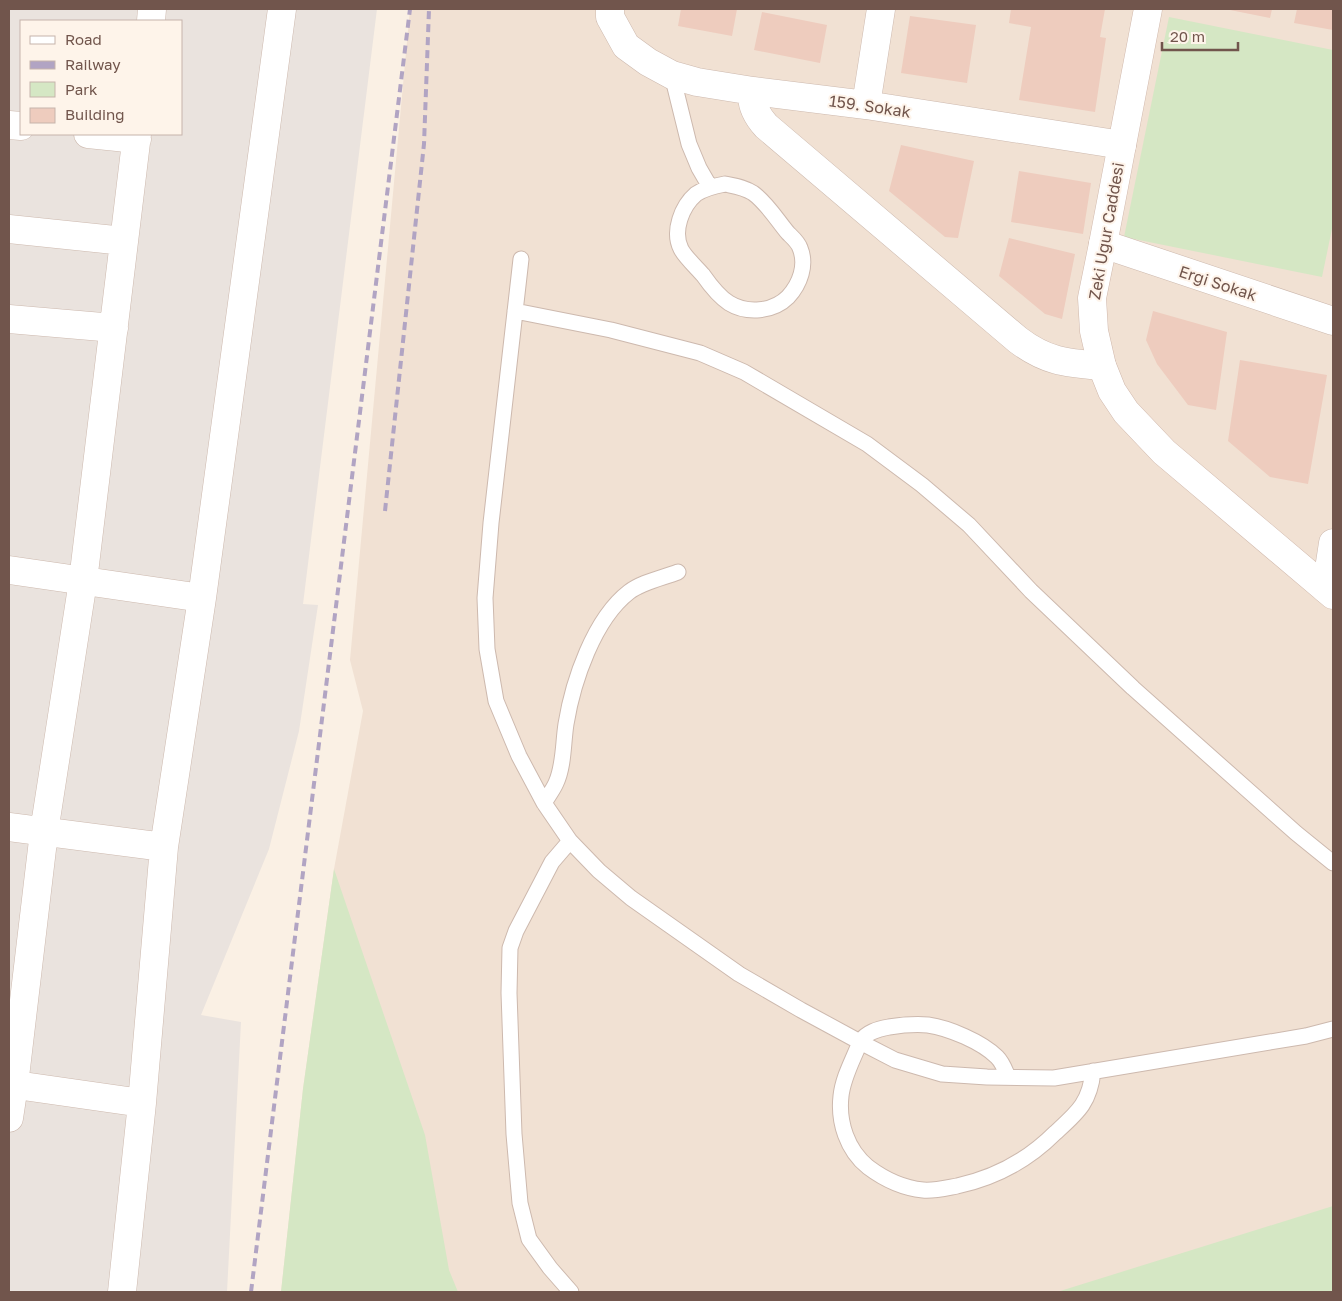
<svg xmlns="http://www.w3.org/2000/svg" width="1342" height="1301" font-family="'Golos Text',sans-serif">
<rect width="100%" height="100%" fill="#faf0e4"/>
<path fill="#f1e1d3" d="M410,9H1333V1292H281L303,1089L334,869L363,711L350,660Z"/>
<path fill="#eae3de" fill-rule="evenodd" d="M9,9H377L303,604L318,605L299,731L269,849L201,1015L241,1022L227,1292H9ZM21,21H181V134H21Z"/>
<path fill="#d5e7c4" d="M1169,17L1333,50V224L1322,277L1124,237Z
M334,869L425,1135L449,1270L458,1292H281L303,1089Z
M1333,1206V1292H1057Z"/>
<path fill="#eeccbe" d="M681,9H737L732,36L678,26Z
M1011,9H1105L1100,37L1106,38L1095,112L1019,100L1031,27L1009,23Z
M1225,9H1272L1270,18Z
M1297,9H1333V30L1294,23Z
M762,12L827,25L820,63L754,50Z
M910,16L976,25L967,83L901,73Z
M901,145L974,161L958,238L945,237L889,191Z
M1019,171L1091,183L1083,234L1011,222Z
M1009,238L1075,254L1062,319L1045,314L999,276Z
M1153,311L1227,332L1216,410L1188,405L1157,364L1146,340Z
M1240,360L1327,375L1308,484L1270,477L1228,441Z"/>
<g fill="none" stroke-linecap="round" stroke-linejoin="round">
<defs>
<path id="lane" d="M672,75L689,144L699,168L710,187
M725,184C735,186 744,187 753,193C767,203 777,220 788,233C792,237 798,242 800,248C807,265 800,284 788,297C773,312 747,314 729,303C718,296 710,285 703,275C697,268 685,257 681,249C672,231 682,206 696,194C705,188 714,186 725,184Z
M521,259L491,523L485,598L487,649L496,701L519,756L544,803L570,841L599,871L631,898L739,974L801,1010L860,1042L895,1060L942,1074L987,1077L1054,1078L1306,1036L1333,1029
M515,311L611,330L700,353L744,372L867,444L922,485L969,525L1031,591L1133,688L1296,833L1333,863
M544,803C548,796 553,790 556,783C564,766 563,743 566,724C573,681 594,619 629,592C642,582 662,578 678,572
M570,841L552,862L516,931L510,948L509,993L514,1134L520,1203L529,1239L550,1268L571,1292
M1008,1077C1005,1070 1003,1063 997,1057C982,1042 949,1028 928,1025C915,1024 902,1025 889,1027C878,1029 866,1032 860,1042C853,1060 843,1077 841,1096C838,1122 847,1150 868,1167C884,1179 902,1188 923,1190C934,1191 946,1188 957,1186C994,1178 1028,1160 1055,1133C1077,1113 1090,1103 1093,1071"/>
<path id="street" d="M610,9V17L626,46L648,62L672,75L697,82L753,91L866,105L1122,145
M151,21L152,9
M753,91C750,104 758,117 766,126L1018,340C1047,362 1067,363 1102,366
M866,105L881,9
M9,125L21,126
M88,134L137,139
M9,229L124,241
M1103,244L1333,321
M9,319L114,328
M9,570L202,598
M1326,589L1333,543
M9,827L164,847
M9,1084L142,1103
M9,1118L14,1085L44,832L83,581L137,134
M122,1292L142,1103L164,847L202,598L282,9"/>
<path id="secondary" d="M1148,9L1103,244L1092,298L1094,331L1102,366L1112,391L1126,412L1164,452L1333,595"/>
</defs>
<use href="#lane" stroke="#cdb9ae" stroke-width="17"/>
<use href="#street" stroke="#cdb9ae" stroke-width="29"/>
<use href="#secondary" stroke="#d0b8ac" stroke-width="29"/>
<use href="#lane" stroke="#fff" stroke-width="15"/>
<use href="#street" stroke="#fff" stroke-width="28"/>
<use href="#secondary" stroke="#fff" stroke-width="28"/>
<path stroke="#b1a4c3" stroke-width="4" stroke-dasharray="8 5" stroke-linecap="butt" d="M385,511L424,144L429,9
M251,1292L410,9"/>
</g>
<g text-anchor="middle" stroke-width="4" stroke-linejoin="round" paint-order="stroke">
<g font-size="16" fill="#71554c" stroke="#fef4ea">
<text transform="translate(870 106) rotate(8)" y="6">159. Sokak</text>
<text transform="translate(1106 231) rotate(-80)" y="6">Zeki Uğur Caddesi</text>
<text transform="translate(1218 283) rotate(18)" y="6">Ergi Sokak</text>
</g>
</g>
<rect width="1342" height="1301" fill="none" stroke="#71554c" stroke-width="20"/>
<rect x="20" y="20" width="162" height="115" fill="#fef4ea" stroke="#c6b4ab"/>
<rect x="30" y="36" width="25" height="8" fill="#ffffff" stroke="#c6b4ab"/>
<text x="65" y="45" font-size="15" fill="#71554c">Road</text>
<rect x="30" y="61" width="25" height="8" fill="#b1a4c3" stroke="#c6b4ab"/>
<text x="65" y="70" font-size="15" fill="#71554c">Railway</text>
<rect x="30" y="82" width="25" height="15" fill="#d5e7c4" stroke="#c6b4ab"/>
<text x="65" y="95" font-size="15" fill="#71554c">Park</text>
<rect x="30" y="108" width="25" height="15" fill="#eeccbe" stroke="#c6b4ab"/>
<text x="65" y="120" font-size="15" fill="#71554c">Building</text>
<path d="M1162 42v8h76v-8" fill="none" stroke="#71554c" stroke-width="2.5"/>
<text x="1170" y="42" font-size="15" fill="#71554c" stroke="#fef4ea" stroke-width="4" paint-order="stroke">20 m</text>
</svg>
